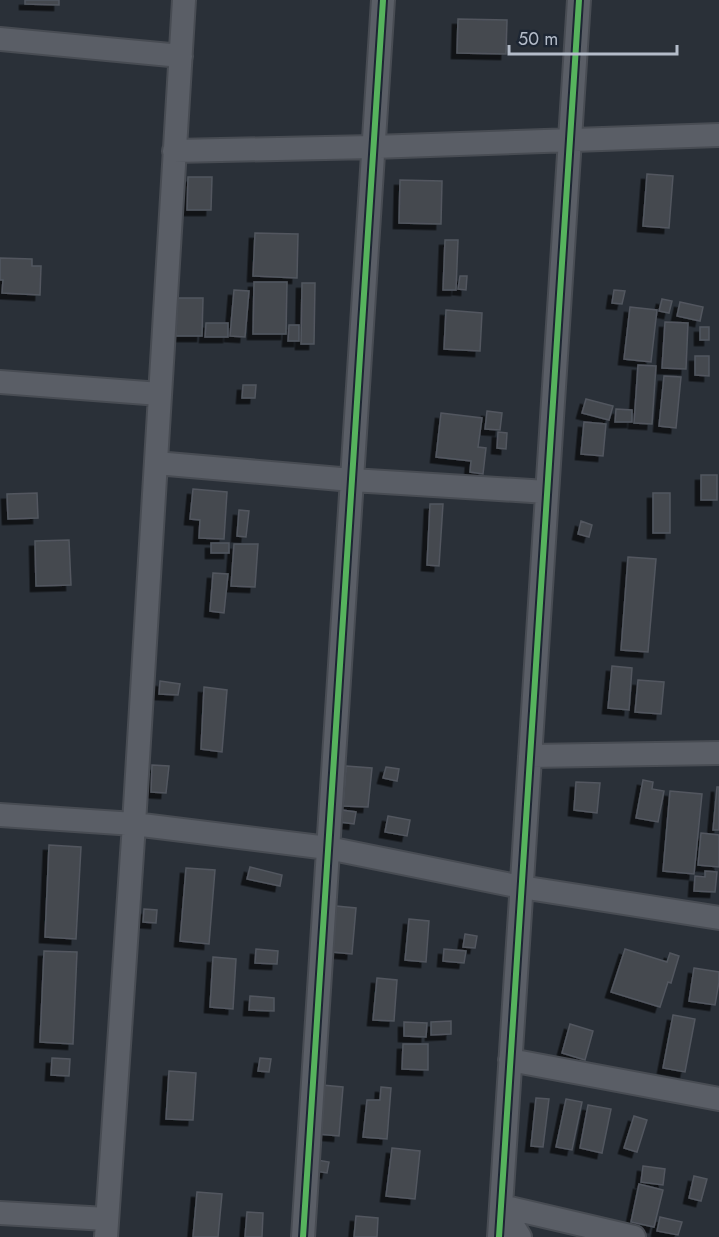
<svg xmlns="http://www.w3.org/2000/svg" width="719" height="1237" font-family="Jost,sans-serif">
<defs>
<filter id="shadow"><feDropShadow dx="-5.5" dy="5.5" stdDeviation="0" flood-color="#0009"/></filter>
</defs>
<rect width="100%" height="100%" fill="#2a3038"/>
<path fill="#444950" stroke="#52575f" stroke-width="1.5" filter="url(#shadow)" d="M25,0H59V5L25,4Z
M458,19L507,20L506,54L457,53Z
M647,174L673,176L669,228L643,226Z
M188,177H212L211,210H187Z
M400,180L442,181L441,224L399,223Z
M255,233L298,234L297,278L253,276Z
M445,240H458L456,290H443Z
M0,258L32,259V266H41L40,295L2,293L3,280H0Z
M460,276H467L466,290L458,289Z
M254,282H287L286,334H253Z
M302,283H315L314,344H301Z
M234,290L249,291L245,337L230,336Z
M614,290L625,291L622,304L612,303Z
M177,298H203L202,336H176Z
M662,299L672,301L669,313L659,311Z
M680,302L703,307L700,321L677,316Z
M630,307L657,310L651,362L624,359Z
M446,310L482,313L480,351L444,349Z
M665,322L688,323L686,369L662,368Z
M206,323H228V337H205Z
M289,325H299V341H288Z
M700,327H709V340H700Z
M695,356H709V376L695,375Z
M638,365L656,366L652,424L634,423Z
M664,376L681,377L676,428L659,426Z
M243,385H256L255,398H242Z
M586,399L613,406L609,420L582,413Z
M616,409L632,410V422H615Z
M487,411L502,413L500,430L485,429Z
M441,413L482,418L478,447L486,448L483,474L470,472L471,461L436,457Z
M584,422L606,424L603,456L581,454Z
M498,432L507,433L506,449L497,448Z
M701,475H717V500H701Z
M193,489L227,492L224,539L199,538L200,520L190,519Z
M37,493L38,518L8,519L7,494Z
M653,493H670V533H653Z
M430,504H443L439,566L427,565Z
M239,510L249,511L246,537L237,536Z
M581,521L592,525L589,537L578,534Z
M69,540L71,585L36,586L35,541Z
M211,543H229V553H211Z
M234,544H258L255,587L231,586Z
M628,557L656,559L648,652L621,650Z
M213,573L228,574L224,613L210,611Z
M612,666L632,668L629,710L608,708Z
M638,680L664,682L661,714L635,712Z
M160,681L180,684L178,695L159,694Z
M204,687L227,690L222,752L201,749Z
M152,765L169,766L166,793L151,792Z
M346,766L372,768L368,807L343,806Z
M386,767L399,769L397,781L383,778Z
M643,780L653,782L652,789L664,791L658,822L636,818Z
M576,782L600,783L597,813L574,810Z
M717,787H719V830H713Z
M670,791L702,794L694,874L663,871Z
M342,810L356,812L354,824L340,822Z
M388,816L410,820L407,836L385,832Z
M701,833L719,835V867L698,865Z
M49,845L81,847L76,939L45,937Z
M250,867L282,875L280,886L247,879Z
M186,868L215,870L209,944L180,941Z
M705,871L717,872L715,892L694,891L695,876L705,877Z
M336,906L356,908L352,954L332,952Z
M144,909L157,910L156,923L143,922Z
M409,919L429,921L426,962L405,960Z
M465,934L477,936L475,948L463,947Z
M256,949L278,951L277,964L255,963Z
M444,949L466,951L464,963L443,961Z
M625,949L667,962L670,953L679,956L671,983L668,982L660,1007L611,992Z
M44,951L77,952L73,1044L40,1042Z
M213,957L236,959L233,1009L210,1007Z
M694,968L719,972V982L715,1005L689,1001Z
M377,978L397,980L394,1021L373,1020Z
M250,996L274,998V1011L249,1010Z
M673,1015L695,1019L685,1072L663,1068Z
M451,1021V1034L431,1035V1022Z
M404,1022L427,1023L426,1037L404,1036Z
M570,1024L593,1031L585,1060L562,1053Z
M403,1044H428V1070L402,1069Z
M52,1058L70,1059L69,1076L51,1075Z
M260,1058L271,1059L269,1072L258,1071Z
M169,1071L196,1073L193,1120L166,1119Z
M322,1085L343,1087L339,1136L318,1134Z
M381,1087L391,1088L387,1139L363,1137L367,1100H380Z
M536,1098L549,1099L543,1147L531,1146Z
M566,1099L582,1102L572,1150L556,1147Z
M588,1105L611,1109L602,1153L580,1148Z
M634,1116L647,1120L637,1152L624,1148Z
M392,1148L420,1151L415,1199L386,1196Z
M317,1160L329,1162L327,1173L315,1171Z
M643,1166L665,1169L663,1185L641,1182Z
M694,1176L707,1179L701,1201L689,1198Z
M639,1184L663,1190L654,1227L631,1222Z
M197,1192L222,1194L218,1237H193Z
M247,1212L263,1213L262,1237H245Z
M356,1216L378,1218L377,1237H354Z
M660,1217L682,1222L678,1235L657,1231Z"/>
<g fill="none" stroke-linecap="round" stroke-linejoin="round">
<defs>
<path id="minor" d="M0,39L181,56
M174,151L373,147L719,135
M0,382L160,394
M156,463L352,480L547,492
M530,756L719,753
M0,815L134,824L328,848L521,887L719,918
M510,1060L719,1099
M501,1206L634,1237
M501,1206L520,1237
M0,1213L107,1219
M106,1237L134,824L184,0
M303,1237L383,0
M499,1237L579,0"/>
</defs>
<use href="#minor" stroke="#484c53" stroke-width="26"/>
<use href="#minor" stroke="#5a5e66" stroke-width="22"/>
<defs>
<path id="cycleway" d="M303,1237L383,0
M499,1237L579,0"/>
</defs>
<use href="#cycleway" stroke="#1d2633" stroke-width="10"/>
<use href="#cycleway" stroke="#56b35d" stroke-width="6"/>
</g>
<path d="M509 45v9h168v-9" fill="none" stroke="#b4bcc9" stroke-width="3"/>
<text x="518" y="45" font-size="18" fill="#b4bcc9" stroke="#1d2633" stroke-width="4.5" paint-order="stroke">50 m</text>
</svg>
